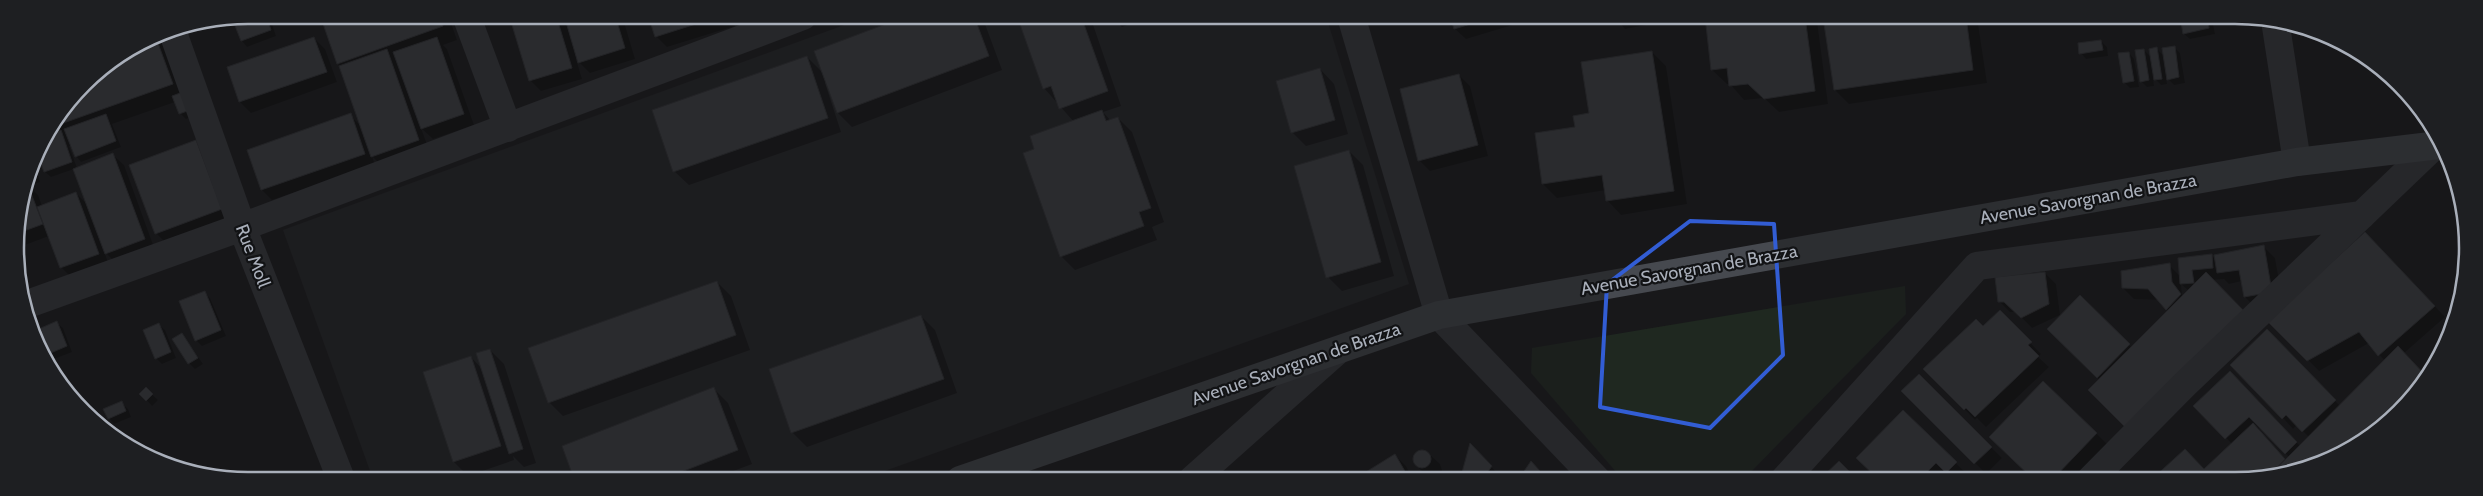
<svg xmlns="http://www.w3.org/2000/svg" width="2483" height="496" font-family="Cabin,sans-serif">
<rect width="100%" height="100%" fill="#18181a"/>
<path fill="#232427" d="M869,16H1326L1409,284L862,479H373L283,230Z"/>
<path fill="#1f2820" d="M1905,286L1906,314L1743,480H1623L1531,373L1532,348Z"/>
<path fill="#0007" fill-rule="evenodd" d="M248,15H269L276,36L247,47L242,41L233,18Z
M321,15H397L399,19L410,15H445L450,20L457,40L443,45L447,49L474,125L433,139L421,128L429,150L383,167L372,156L375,165L272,200L262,190L350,115L361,126Z
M511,15H622L635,59L590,73L576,59L582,79L541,91L530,80Z
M650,15H731L735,26L667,47L656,36Z
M911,16H982L1002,70L852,127L838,113L827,83H825L841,132L689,185L674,171L807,57L824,74L816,52Z
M1019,16H1090L1121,106L1103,112L1111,121L1118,118L1132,132L1164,222L1152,227L1157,240L1075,270L1061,256L1036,149L1074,122L1044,88Z
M1111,16H1153L1122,27Z
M1451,16H1543L1466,39L1455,29Z
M1614,16H1662L1663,22L1625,29Z
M1706,16L1812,17L1817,21L1828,104L1779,112L1764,98L1744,100L1730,84H1727L1712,70Z
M1824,17H1977L1987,83L1849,104L1835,90Z
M2176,17H2213L2208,19L2213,24L2215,34L2190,39L2184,34L2182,24Z
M156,35L168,46L195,116L186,119L180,113L175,102L112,124L121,147L81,162L76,156L71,145L69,146L77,168L113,155L124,165L155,250L117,264L104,251L109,265L72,278L61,267L49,236L17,248L15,233L33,159L40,182L29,186L38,195L42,206L76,193L89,206L74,169L51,177L45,172L38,151L83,83Z
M314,38L325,49L337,82L251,113L240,102L228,68Z
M2101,41L2107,47L2108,56L2086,59L2081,53Z
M2174,47L2180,53L2185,83L2174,85L2166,77L2167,84L2161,85L2153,77L2154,86L2147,87L2141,81L2144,50L2152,58L2157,49L2165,57Z
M1652,52L1666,66L1687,204L1621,215L1607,200L1606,190L1557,198L1543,184L1576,128Z
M2129,53L2134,59L2139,87L2130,88L2124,82Z
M1320,69L1334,84L1348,134L1306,146L1292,132Z
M1459,75L1470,86L1488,156L1430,171L1419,160Z
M196,141L207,152L232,220L167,244L156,233Z
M1349,151L1363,165L1394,276L1342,291L1328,277Z
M2376,244L2445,317L2403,354L2425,377L2400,413L2338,457L2251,480H2153L2185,450L2204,470L2232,444L2195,406L2241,384L2300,446L2309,437L2297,425L2293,429L2283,418L2278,342L2340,406L2385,361L2369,343L2319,371L2269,321ZM2261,427L2289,457L2286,460L2258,430Z
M2264,247L2275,258L2283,303L2256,308L2245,297L2242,281L2229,284L2224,279L2212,280L2100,380L2048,329L2080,297L2132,348L2169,311L2159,300L2134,299L2123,288L2169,265L2180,276L2211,255L2216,260ZM2181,284L2189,291L2184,296L2182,295Z
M2045,273L2056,284L2060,315L2032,328L2016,312H2010L1999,301Z
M717,282L731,296L750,350L563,416L549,402Z
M204,292L210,298L226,336L202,346L196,340Z
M2000,312L2041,354L2038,357L2049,367L1986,427L1977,418L1975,420L1925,369L1983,328Z
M921,316L935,330L957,393L807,447L792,432Z
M57,323L63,328L72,352L49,361L33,333Z
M159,325L165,330L176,358L162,364L156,358Z
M182,334L203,364L195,369L189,363Z
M490,350L504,364L536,463L524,467L513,456L514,460L468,476L454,462L471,357L482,369Z
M1919,376L2002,458L1986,474L1903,391Z
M146,389L158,400L152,406L141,394Z
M714,389L728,403L752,464L712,479H576L563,447Z
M122,403L128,409L131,417L114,424L109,418Z
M1903,412L1967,474L1960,480H1955L1947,473L1940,480H1877Z
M2096,433L2107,444L2073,480H2035L1991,437Z
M1471,446L1502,478L1501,480H1462Z
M1422,451L1428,453L1440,464L1442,470L1440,476L1435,479L1428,477L1417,466L1414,459L1416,454Z
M1395,455L1406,466L1413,480H1372Z"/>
<path fill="#414347" stroke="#313236" d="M248,15H266L271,30L241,41L232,18Z
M320,15H389L391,21L406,15H440L443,26L337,64Z
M509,15H556L572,68L529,81Z
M564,15H615L625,48L578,63Z
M648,15H724L655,37Z
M907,16H974L989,56L837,113L814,51Z
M1017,16H1081L1108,91L1059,109L1051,86L1043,89Z
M1450,16H1497L1454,29Z
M1705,16L1805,17L1815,91L1764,99L1748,84L1729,86L1727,68L1711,70Z
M1823,17H1966L1973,70L1834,90Z
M2207,17L2209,28L2183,34L2181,22Z
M155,35L173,84L55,126L83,83Z
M314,37L327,72L239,102L227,67Z
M437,37L464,114L421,129L393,52Z
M2101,40L2103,50L2079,54L2078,43Z
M2175,46L2179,77L2167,80L2162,48Z
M2157,47L2162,79L2154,80L2149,49Z
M387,49L419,140L371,157L339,66Z
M2144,49L2149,80L2140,82L2135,50Z
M1652,51L1674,191L1606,201L1602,175L1542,184L1535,133L1575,127L1573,116L1589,113L1581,62Z
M2129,52L2134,81L2123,83L2118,53Z
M807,56L828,118L673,172L652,110Z
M1320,68L1335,120L1291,133L1276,81Z
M1459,74L1478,145L1418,161L1400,89Z
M183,92L190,110L179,114L172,96Z
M1102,110L1106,121L1118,117L1151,208L1139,212L1144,226L1060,257L1023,153L1034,149L1030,136Z
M351,113L365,154L261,190L247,150Z
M106,114L116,141L75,157L64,129Z
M61,130L72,162L44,172L37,153L49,135Z
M196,140L222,209L155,234L129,165Z
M1349,150L1381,262L1326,278L1294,166Z
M113,153L145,239L105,254L73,169Z
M27,183L43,224L16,234L15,233Z
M76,192L99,254L60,268L37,207Z
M2365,232L2435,306L2378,356L2359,332L2307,361L2267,321Z
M2264,245L2272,292L2244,297L2239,270L2217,273L2214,255Z
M2212,254L2213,268L2192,270L2194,283L2180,284L2178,258Z
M2170,263L2172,282L2181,294L2166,310L2148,289L2122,288L2121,271Z
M2045,272L2049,304L2021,318L2004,302H1998L1995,277Z
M2206,272L2245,312L2127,429L2088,390Z
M717,281L736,335L548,403L528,348Z
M205,291L221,330L195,341L179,301Z
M2080,295L2130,344L2097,378L2047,329Z
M2000,310L2032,342L2028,345L2039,356L1975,417L1966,408L1964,410L1923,369L1976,319L1983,326Z
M921,315L944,379L791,433L769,369Z
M57,321L67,346L46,355L32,332Z
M159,323L171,352L155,359L143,330Z
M2267,329L2336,400L2302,432L2286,415L2282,419L2230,365Z
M182,333L198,358L188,364L172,339Z
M2398,346L2426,376L2400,413L2338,457L2276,474L2274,471L2288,457Z
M490,349L523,449L509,454L476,353Z
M471,356L501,446L453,462L423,372Z
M2230,371L2297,442L2285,454L2249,417L2225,439L2193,406Z
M1919,374L1992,447L1974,464L1901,391Z
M2043,381L2097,433L2052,480H2034L1989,437Z
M146,387L153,394L146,401L139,394Z
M714,387L738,450L663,479H574L562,446Z
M122,401L126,411L108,419L103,409Z
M1903,410L1957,462L1946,473L1936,463L1919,480H1875L1877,478L1856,458Z
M2253,423L2285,459L2268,476L2251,480H2151L2185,449L2204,469Z
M1470,443L1492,466L1482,480H1460Z
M1413 459a9 9 0 1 1 18 0a9 9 0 1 1-18 0Z
M1395,454L1410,480H1370L1366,472Z
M1531,461L1548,480H1518Z
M1839,461L1858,480H1819Z
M2118,472L2124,478L2128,474L2134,480H2110Z
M1970,474L1978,480H1965Z"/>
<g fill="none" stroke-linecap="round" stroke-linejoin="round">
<path stroke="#383a3f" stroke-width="28" d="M466,15L508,128
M1351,16L1439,315L1597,480
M2275,20L2297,162
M172,30L242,227L341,479
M25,305L242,227L803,16
M1192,480L1337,351
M1784,480L1977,266L2362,215
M2090,480L2184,385L2435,145"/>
<path stroke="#46494f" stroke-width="28" d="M960,480L1439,315L2297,162L2439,145"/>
</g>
<path d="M0 0H2483V496H0ZM1690,221L1774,224L1783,355L1710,428L1600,407L1607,284Z" fill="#18181a" fill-opacity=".55" fill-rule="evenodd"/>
<path fill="none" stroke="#325dd4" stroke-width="4" stroke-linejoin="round" d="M1690,221L1774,224L1783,355L1710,428L1600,407L1607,284Z"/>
<g text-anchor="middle" stroke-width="4.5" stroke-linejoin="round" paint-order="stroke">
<g font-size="18" fill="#a9afba" stroke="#121315">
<text transform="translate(2088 199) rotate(-10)" y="6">Avenue Savorgnan de Brazza</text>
<text transform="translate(253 256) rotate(69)" y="6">Rue Moll</text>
<text transform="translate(1689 270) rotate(-10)" y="6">Avenue Savorgnan de Brazza</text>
<text transform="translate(1296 364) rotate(-19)" y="6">Avenue Savorgnan de Brazza</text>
</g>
</g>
<path d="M0 0H2483V496H0ZM248 24H2235A224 224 0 0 1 2459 248V248A224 224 0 0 1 2235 472H248A224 224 0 0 1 24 248V248A224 224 0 0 1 248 24Z" fill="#1e1f22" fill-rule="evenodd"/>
<path fill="none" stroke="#a9afba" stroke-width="2.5" d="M248 24H2235A224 224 0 0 1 2459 248V248A224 224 0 0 1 2235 472H248A224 224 0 0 1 24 248V248A224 224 0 0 1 248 24Z"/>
</svg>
